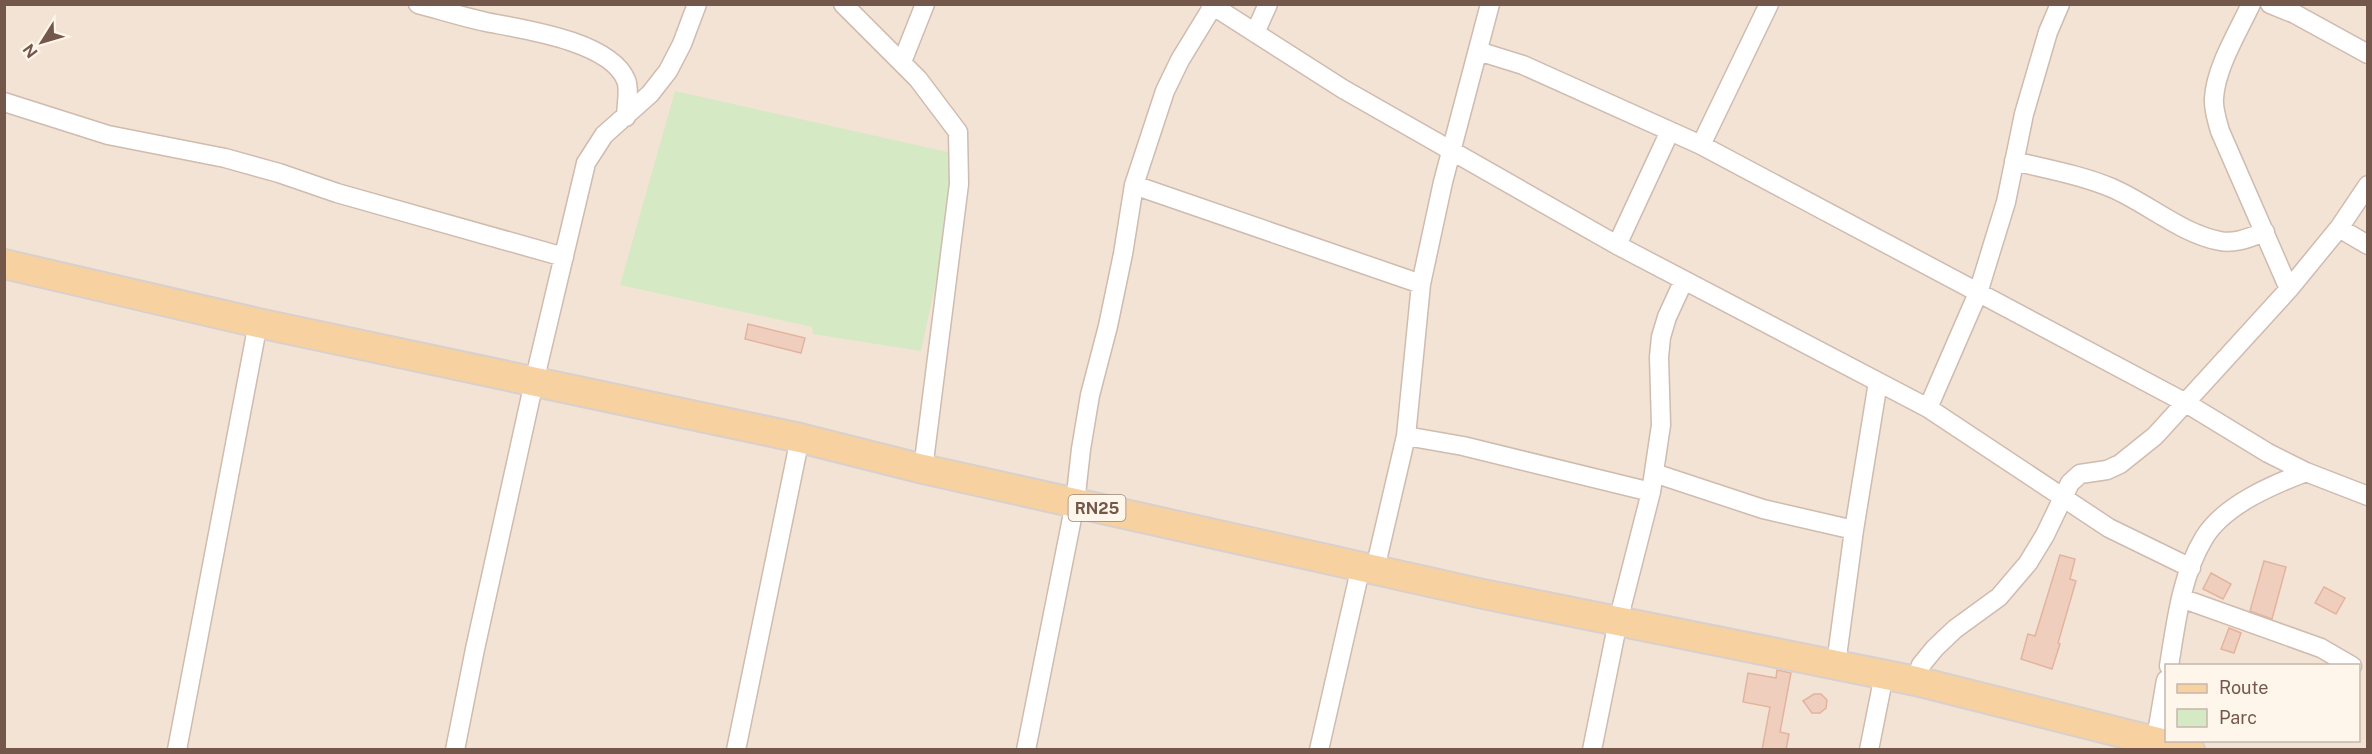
<svg xmlns="http://www.w3.org/2000/svg" width="2372" height="754" font-family="'Public Sans',sans-serif">
<rect width="100%" height="100%" fill="#fbf1e5"/>
<path fill="#f3e3d4" fill-rule="evenodd" d="M4,5H2367V749H5ZM2166,666H2358V740H2166Z"/>
<path fill="#d5e9c4" d="M675,91L952,153L955,193L921,351L813,334L812,327L620,285Z"/>
<path fill="#f0cebe" stroke="#e2b49f" stroke-width="1.5" d="M748,324L805,338L801,353L745,339Z
M2060,555L2075,559L2070,579L2076,581L2058,643L2060,644L2052,669L2021,659L2028,634L2035,636Z
M2264,561L2286,567L2272,619L2250,611Z
M2211,573L2231,584L2223,599L2203,589Z
M2324,587L2345,598L2336,614L2315,603Z
M2229,628L2241,633L2234,653L2221,649Z
M1777,670L1791,673L1780,732L1789,734L1786,750H1762L1770,707L1743,702L1748,673L1776,678Z
M1814,694H1821L1827,700L1826,708L1820,713H1812L1803,701Z"/>
<g fill="none" stroke-linecap="round" stroke-linejoin="round">
<defs>
<path id="street" d="M418,4C441,10 463,17 486,22C522,29 610,41 626,80C630,90 626,106 626,117
M843,4L918,79L958,132L959,184L923,469
M1210,4L1343,89L1617,245L1928,408L2109,528L2191,568
M2251,4C2238,32 2216,67 2214,98C2213,109 2217,120 2220,131L2289,289
M2270,4L2295,14L2368,54
M1255,33L1268,4
M1478,51L1523,65L1701,145L2186,403L2268,453L2306,472L2368,496
M902,62L925,4
M4,102L108,135L225,158L279,173L337,193L564,257
M1701,145L1769,4
M2014,161C2047,169 2081,175 2112,188C2147,203 2182,234 2220,241C2235,244 2251,237 2265,232
M1134,185L1421,284
M2339,228L2368,245
M1617,245L1670,131
M1928,408L1978,293L2006,202L2024,114L2048,32L2060,4
M1406,436L1463,446L1651,492
M1654,473L1763,509L1854,530
M1375,569L1406,436L1421,284L1443,182L1490,4
M2181,598L2321,648L2352,666
M1836,664L1854,530L1878,382
M2169,666C2176,623 2181,576 2204,538C2224,505 2272,485 2306,472
M1916,681L1921,665L1935,648L1955,629L1999,597L2028,563L2045,535L2070,483L2080,474L2107,470L2120,464L2155,436L2289,289L2339,228L2368,185
M177,750L258,323
M455,750L475,649L534,382L586,163L604,135L650,94L668,71L682,44L697,4
M736,750L800,438
M1026,750L1075,503L1081,449L1090,395L1108,326L1123,254L1134,185L1165,91L1180,60L1213,6
M1319,750L1361,566
M1592,750L1618,621L1651,492L1661,425L1659,357L1661,337L1667,317L1684,280
M1869,750L1884,675
M2154,750L2166,680"/>
<path id="primary" d="M4,264L258,323L800,438L923,469L1483,594L1916,681L2190,750"/>
</defs>
<use href="#street" stroke="#cfbbaf" stroke-width="21"/>
<use href="#primary" stroke="#d8d0cd" stroke-width="32"/>
<use href="#street" stroke="#fff" stroke-width="18"/>
<use href="#primary" stroke="#f8d1a0" stroke-width="28"/>
</g>
<g text-anchor="middle" stroke-width="6" stroke-linejoin="round" paint-order="stroke">
<rect fill="#fef6eb" stroke="#9d877b" stroke-width="1.5" x="1068.5" y="495" width="57" height="26" rx="4.5"/>
<g font-size="16" font-weight="bold" fill="#74574b">
<text x="1097" y="514">RN25</text>
</g>
</g>
<rect width="2372" height="754" fill="none" stroke="#74574b" stroke-width="12"/>
<rect x="2165" y="664" width="195" height="78" fill="#fef6eb" stroke="#c7b6ab" stroke-width="1.5"/>
<rect x="2177" y="684" width="30" height="9" fill="#f8d1a0" stroke="#c7b6ab" stroke-width="1.5"/>
<text x="2219" y="694" font-size="18" fill="#74574b">Route</text>
<rect x="2177" y="709" width="30" height="18" fill="#d5e9c4" stroke="#c7b6ab" stroke-width="1.5"/>
<text x="2219" y="724" font-size="18" fill="#74574b">Parc</text>
<g transform="translate(42 42) rotate(233)" stroke="#fef6eb" stroke-width="4.5" paint-order="stroke">
<path d="M0-4.5L10 22L0 15L-10 22Z" fill="#74574b"/>
<text y="-9" font-size="16" font-weight="bold" text-anchor="middle" fill="#74574b">N</text>
</g>
</svg>
